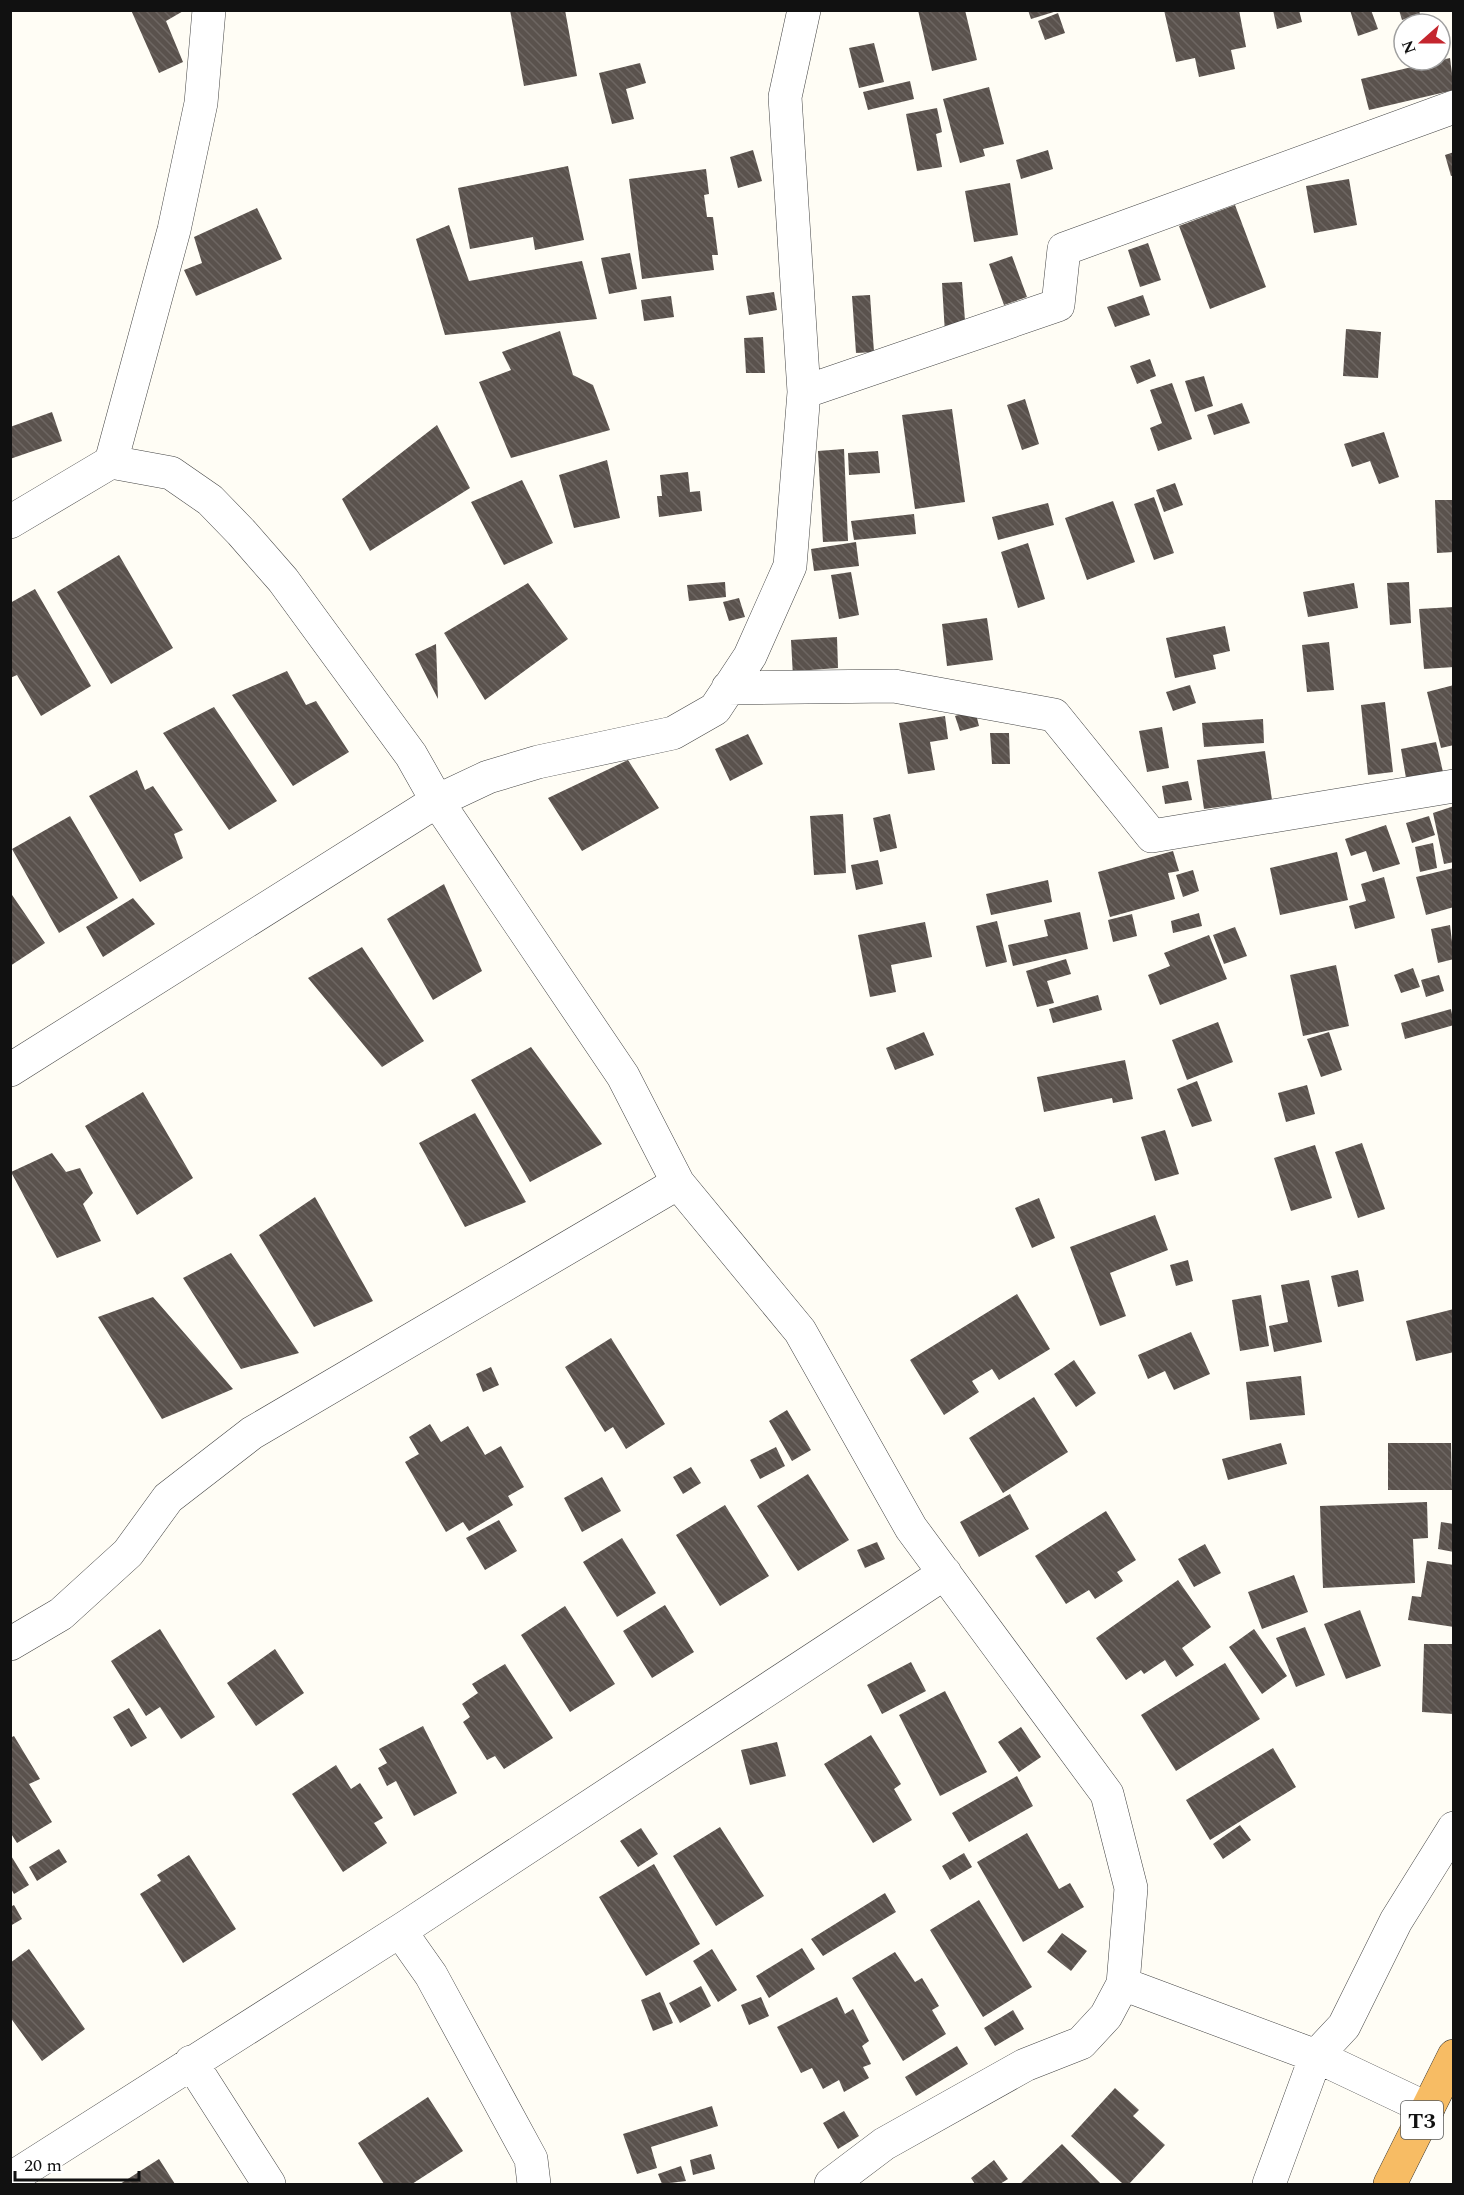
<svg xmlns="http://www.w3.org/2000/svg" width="1464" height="2195" font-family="Spectral,serif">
<defs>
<pattern id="building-back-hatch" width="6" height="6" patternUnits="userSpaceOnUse" patternTransform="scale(1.5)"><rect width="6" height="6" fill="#5a524d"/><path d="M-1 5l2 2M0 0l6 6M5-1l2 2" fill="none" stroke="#6d6662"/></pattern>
</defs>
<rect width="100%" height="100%" fill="#fffdf5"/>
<path fill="url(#building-back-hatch)" d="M131,10H185L166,21L183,62L159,73Z
M510,10H565L577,76L524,86Z
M918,10H965L977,60L932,71Z
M1028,10H1057V11L1031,19Z
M1164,10H1239L1246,47L1231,50L1235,69L1199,77L1195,58L1176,62Z
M1273,10H1299L1302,22L1277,29Z
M1350,10H1371L1378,29L1358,36Z
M1399,10H1419L1420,14L1402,20Z
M1058,13L1065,33L1045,40L1038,21Z
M874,43L884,82L859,88L849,48Z
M1450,58L1454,90L1369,110L1361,79Z
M640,63L646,83L626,89L634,119L612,124L599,73Z
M910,81L914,99L868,110L863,92Z
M989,87L1004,144L983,149L985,156L960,163L943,99Z
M937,108L942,132L936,134L942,167L917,171L906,114Z
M753,150L762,181L738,188L730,157Z
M1048,150L1053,169L1021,179L1016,160Z
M1454,152V175L1451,176L1445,155Z
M568,166L584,240L535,250L533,237L470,249L458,188Z
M706,169L709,194L704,195L707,217H713L718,255H712L714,270L642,279L629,179Z
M1349,179L1357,225L1314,233L1306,186Z
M1010,183L1018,235L974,242L965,191Z
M1235,205L1266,287L1210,309L1179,226Z
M257,208L282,259L196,296L184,270L202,263L194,237Z
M449,225L469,281L582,261L597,319L445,335L416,239Z
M1148,243L1161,280L1140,287L1128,250Z
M630,253L637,289L609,294L601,258Z
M1012,256L1027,297L1004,305L989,264Z
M962,282L966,333L945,334L942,283Z
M774,292L777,310L749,315L746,296Z
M870,295L874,352L856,353L852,296Z
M1143,295L1150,315L1115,327L1107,307Z
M671,296L674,317L644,321L641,300Z
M1346,329L1381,332L1378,378L1343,376Z
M560,331L573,375L593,385L610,430L511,458L479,382L511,370L502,352Z
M763,337L765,373H746L744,338Z
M1150,359L1156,376L1137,384L1130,366Z
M1204,376L1213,406L1195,412L1185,381Z
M1172,383L1192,439L1158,451L1150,428L1162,423L1150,390Z
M1025,399L1039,444L1022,450L1007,405Z
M1242,403L1250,423L1214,435L1207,415Z
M952,409L965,502L915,509L902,415Z
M52,412L62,441L10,459V427Z
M437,425L470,488L370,551L342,499Z
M1384,432L1399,477L1379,484L1370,461L1352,467L1344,444Z
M844,449L848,541L823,542L818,451Z
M878,451L880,473L849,475L848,453Z
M607,460L620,518L574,528L559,475Z
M688,472L690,492L700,491L702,511L659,517L657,496H662L660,475Z
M522,480L553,543L504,565L471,502Z
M1175,483L1183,505L1164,512L1156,490Z
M1154,497L1174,553L1154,560L1134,504Z
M1435,500H1454V552L1437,553Z
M1113,501L1135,562L1087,580L1065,518Z
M1048,503L1054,525L998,540L992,517Z
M914,514L916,534L854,540L851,521Z
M856,542L859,566L814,571L811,549Z
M1028,543L1045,599L1018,608L1001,552Z
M119,555L173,648L111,684L57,592Z
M851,572L859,615L839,619L831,575Z
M725,582L726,597L689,601L687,585Z
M1409,582L1411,623L1390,625L1387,583Z
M528,583L568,639L485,700L444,633Z
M1354,583L1358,608L1308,617L1303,592Z
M35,589L91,686L41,716L17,675L10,678V603Z
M739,598L745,617L729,621L723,602Z
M1454,607V667L1424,669L1419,609Z
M987,618L993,660L947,666L942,624Z
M1225,626L1230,651L1213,655L1216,669L1175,678L1166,638Z
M837,637L838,668L810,670V676L793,677L791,640Z
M1329,642L1334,690L1307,692L1302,645Z
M436,644L438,699L415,654Z
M287,671L306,705L316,701L349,752L293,786L232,695Z
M1190,685L1196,703L1173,711L1166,692Z
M1454,685V745L1441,748L1427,692Z
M1385,702L1393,772L1368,775L1361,705Z
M214,707L277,801L229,830L163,733Z
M975,710L979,726L960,731L955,716Z
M945,716L948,739L930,742L935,770L908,774L899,723Z
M1263,719L1264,743L1204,747L1202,723Z
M1162,727L1169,768L1147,772L1139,731Z
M990,733H1009L1010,764H992Z
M748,734L763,764L730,781L715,749Z
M1436,742L1443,772L1406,778L1401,749Z
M1265,751L1272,800L1204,809L1197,760Z
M628,760L659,808L582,851L548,798Z
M137,770L145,790L153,786L183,830L174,834L183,858L140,882L89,796Z
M1188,781L1192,800L1165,804L1162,786Z
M1454,806V862L1444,864L1433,813Z
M843,814L846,873L814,875L810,816Z
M890,814L897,848L880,852L873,818Z
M70,816L118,898L59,933L12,849Z
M1429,816L1435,835L1412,843L1406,823Z
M1386,825L1400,864L1373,872L1366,851L1351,856L1345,839Z
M1433,843L1437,868L1420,872L1415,847Z
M1173,851L1179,871L1168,873L1175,899L1110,917L1098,872Z
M1337,852L1348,900L1280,915L1270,868Z
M878,860L883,884L856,890L851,865Z
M1454,868V907L1426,915L1416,877Z
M1193,870L1199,891L1183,897L1176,875Z
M1384,877L1395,918L1355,929L1349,906L1366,901L1361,884Z
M1048,880L1052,902L991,915L986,894Z
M444,884L482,971L433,1000L387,919Z
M10,892L45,943L10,966Z
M133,898L155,924L103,957L86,927Z
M1080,912L1088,949L1013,966L1008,945L1048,936L1044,920Z
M1199,913L1202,926L1173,933L1171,921Z
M1132,914L1137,936L1113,942L1108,920Z
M997,921L1007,962L986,967L976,926Z
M925,922L932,957L891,965L896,992L870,997L858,935Z
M1450,925L1454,959L1438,963L1431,929Z
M1235,927L1247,956L1224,964L1213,935Z
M1209,935L1227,979L1160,1005L1148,975L1170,966L1164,953Z
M362,947L424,1041L382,1067L308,978Z
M1066,959L1071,974L1047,981L1054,1003L1037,1007L1026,971Z
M1336,965L1349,1026L1303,1036L1290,975Z
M1413,968L1420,987L1401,993L1394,975Z
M1439,975L1444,991L1426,997L1421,980Z
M1098,995L1102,1010L1053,1023L1049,1009Z
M1451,1009L1454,1025L1405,1039L1401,1023Z
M1218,1022L1233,1062L1187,1080L1172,1040Z
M924,1032L934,1055L895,1070L886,1048Z
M1329,1032L1342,1070L1321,1077L1307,1039Z
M531,1047L602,1144L530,1182L471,1080Z
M1125,1060L1133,1099L1113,1103L1112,1098L1044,1112L1037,1077Z
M1197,1081L1212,1121L1192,1127L1177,1089Z
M1307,1085L1315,1114L1286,1122L1278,1093Z
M143,1092L193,1178L137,1215L85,1126Z
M475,1113L526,1202L465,1227L419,1143Z
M1165,1130L1179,1174L1155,1181L1141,1137Z
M1362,1143L1385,1209L1358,1218L1335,1152Z
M1315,1145L1332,1198L1291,1211L1274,1158Z
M52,1153L66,1172L80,1168L93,1193L83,1204L101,1241L57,1258L11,1172Z
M315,1197L373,1301L314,1327L259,1235Z
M1039,1198L1055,1238L1032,1248L1015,1208Z
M1155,1215L1168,1250L1110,1273L1126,1316L1100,1326L1070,1247Z
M231,1253L299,1353L241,1369L183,1278Z
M1188,1260L1193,1281L1176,1286L1170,1265Z
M1358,1270L1364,1301L1338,1307L1331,1276Z
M1309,1280L1322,1342L1274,1352L1269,1326L1288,1322L1281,1285Z
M1017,1294L1050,1349L999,1380L992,1369L972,1381L979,1392L944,1415L910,1360Z
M1261,1295L1269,1346L1240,1351L1232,1300Z
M153,1297L233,1389L162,1419L98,1317Z
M1454,1309V1352L1416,1361L1406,1321Z
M1191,1332L1210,1374L1174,1390L1165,1371L1148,1379L1138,1355Z
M611,1338L665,1424L626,1449L613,1427L605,1432L565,1367Z
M1074,1360L1096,1393L1076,1407L1054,1374Z
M491,1367L499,1385L483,1392L476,1374Z
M1301,1376L1305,1415L1250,1420L1246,1382Z
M1034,1397L1068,1452L1003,1493L969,1438Z
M787,1410L811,1450L792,1461L769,1421Z
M430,1424L441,1442L468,1426L485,1455L501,1446L524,1487L508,1496L513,1505L469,1531L463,1522L446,1532L405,1462L419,1454L409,1437Z
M1281,1443L1287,1464L1228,1480L1222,1459Z
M1388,1443H1451L1452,1490H1388Z
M776,1447L785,1466L760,1479L750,1460Z
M691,1467L701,1483L683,1494L673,1477Z
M808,1474L849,1540L798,1571L757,1506Z
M602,1477L621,1511L582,1532L564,1498Z
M1010,1494L1029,1529L979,1557L960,1522Z
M1427,1502L1428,1538L1413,1539L1415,1583L1323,1588L1320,1506Z
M725,1505L769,1576L720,1606L676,1535Z
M1106,1511L1136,1560L1117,1572L1123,1581L1095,1599L1089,1590L1066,1604L1035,1556Z
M499,1520L517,1551L485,1570L466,1538Z
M1441,1522L1454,1524V1552L1438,1549Z
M622,1538L656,1593L617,1617L583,1562Z
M877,1542L885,1559L865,1568L857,1550Z
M1205,1544L1221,1573L1194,1587L1178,1559Z
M1427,1561L1454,1565V1627L1408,1620L1412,1596L1421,1597Z
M1294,1575L1308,1612L1262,1629L1248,1592Z
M1178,1580L1211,1627L1182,1648L1194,1665L1176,1677L1165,1660L1144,1674L1141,1670L1126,1680L1096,1638Z
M665,1605L694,1652L652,1678L623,1631Z
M565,1606L615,1684L570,1712L521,1635Z
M1360,1610L1381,1666L1346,1679L1324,1624Z
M1305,1627L1325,1675L1296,1687L1276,1638Z
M160,1629L215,1717L181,1739L160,1707L146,1716L111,1661Z
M1254,1629L1287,1676L1262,1694L1229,1647Z
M1424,1644H1454V1714L1422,1712Z
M275,1649L304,1693L256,1726L227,1683Z
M911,1662L926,1691L882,1714L867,1685Z
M1225,1663L1260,1719L1176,1771L1141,1715Z
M505,1664L553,1738L504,1769L495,1756L487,1760L463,1722L470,1717L462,1704L478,1693L472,1684Z
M945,1691L987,1772L940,1796L899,1715Z
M129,1708L147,1738L131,1747L113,1717Z
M423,1726L457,1793L414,1816L396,1781L387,1786L378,1768L387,1763L379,1749Z
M1021,1727L1041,1757L1019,1772L998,1742Z
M871,1735L901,1784L894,1789L912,1820L873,1843L824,1764Z
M14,1736L40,1779L29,1784L52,1822L17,1843L10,1832V1738Z
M777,1742L786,1776L750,1785L741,1750Z
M1273,1748L1296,1787L1210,1840L1186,1800Z
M336,1765L351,1789L360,1783L383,1818L374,1823L387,1843L343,1872L292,1794Z
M1017,1776L1033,1806L969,1842L952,1813Z
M1240,1825L1251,1840L1223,1859L1213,1844Z
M720,1827L764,1896L716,1926L673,1856Z
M641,1828L658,1854L638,1867L620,1841Z
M1027,1833L1059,1889L1070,1883L1084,1907L1023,1942L977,1862Z
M59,1849L67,1862L37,1881L29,1867Z
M964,1853L972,1867L950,1880L942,1866Z
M10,1854L29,1885L14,1894L10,1887Z
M189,1855L236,1929L183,1963L140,1894L161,1881L157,1875Z
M654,1864L700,1944L646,1976L599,1897Z
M885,1893L896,1912L823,1956L811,1939Z
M979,1900L1032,1987L983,2017L930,1930Z
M14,1905L22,1919L10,1926V1907Z
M1062,1933L1087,1951L1071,1971L1047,1952Z
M802,1948L815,1969L769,1998L756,1976Z
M29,1949L85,2029L42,2061L10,2017V1963Z
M712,1949L737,1990L718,2002L693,1961Z
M895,1952L915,1982L922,1978L939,2006L932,2010L946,2034L903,2061L852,1978Z
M701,1986L711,2006L680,2023L669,2003Z
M660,1992L673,2023L653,2031L641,2000Z
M761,1997L769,2016L749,2025L741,2005Z
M837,1997L845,2014L853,2009L869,2041L862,2046L871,2064L863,2067L869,2078L844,2092L839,2080L823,2089L812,2068L801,2073L777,2027Z
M1013,2010L1024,2029L995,2046L984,2028Z
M957,2046L968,2064L916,2096L905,2077Z
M1115,2088L1139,2110L1133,2116L1165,2145L1129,2184H1123L1071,2136Z
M428,2097L463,2151L412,2184H384L358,2143Z
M712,2106L718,2126L651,2147L657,2168L637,2174L623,2134Z
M844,2111L859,2136L838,2149L823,2123Z
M1062,2144L1101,2184H1020Z
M711,2154L715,2169L693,2175L690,2160Z
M159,2159L175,2184H120Z
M994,2160L1008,2179L1000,2184H975L971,2178Z
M681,2166L686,2181L662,2184L658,2174Z"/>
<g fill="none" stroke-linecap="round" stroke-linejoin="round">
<defs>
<path id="minor" d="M804,392L1058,305L1064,249L1454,107
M111,462L174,230L201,103L209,10
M10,522L111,462L171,473L210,500L241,532L283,580L411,755L437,801L623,1076L678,1183L800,1331L911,1528L1107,1794L1131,1888L1123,1984L1106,2016L1081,2043L1025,2065L884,2144L831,2184
M728,688L894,686L1054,715L1152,836L1454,786
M10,1070L437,801L488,777L538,762L673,733L715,709L750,656L790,566L804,392L785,97L804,10
M10,1644L61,1614L128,1553L168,1498L252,1433L678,1183
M400,1931L431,1975L531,2159L534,2184
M1123,1984L1316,2056L1428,2109
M191,2062L269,2184
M10,2179L406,1927L945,1573
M1269,2184L1316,2056L1344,2026L1396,1921L1454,1828"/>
<path id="trunk" d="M1390,2184L1454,2056"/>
</defs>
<use href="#minor" stroke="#444" stroke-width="34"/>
<use href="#trunk" stroke="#222" stroke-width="34"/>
<use href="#minor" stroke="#fff" stroke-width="33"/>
<use href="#trunk" stroke="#f7bc64" stroke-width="33"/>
</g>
<g text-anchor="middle" stroke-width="6" stroke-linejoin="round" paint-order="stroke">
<rect fill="#fff" stroke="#585858" stroke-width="1.5" x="1401" y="2101" width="42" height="38" rx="4.5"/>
<g font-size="22" font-weight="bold" fill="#111">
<text x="1422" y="2128">T3</text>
</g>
</g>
<rect width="1464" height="2195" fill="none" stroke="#111111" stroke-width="24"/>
<g transform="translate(1422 42) rotate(249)"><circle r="28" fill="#ffffff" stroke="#a0a0a0" stroke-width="1.5"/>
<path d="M0-4.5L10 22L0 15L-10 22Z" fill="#c4262e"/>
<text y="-9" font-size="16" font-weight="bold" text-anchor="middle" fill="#111111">N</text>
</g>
<path d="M15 2171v9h124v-9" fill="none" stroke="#111111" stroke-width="3"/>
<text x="24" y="2171" font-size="18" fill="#111111" stroke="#ffffff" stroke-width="4.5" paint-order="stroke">20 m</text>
</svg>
